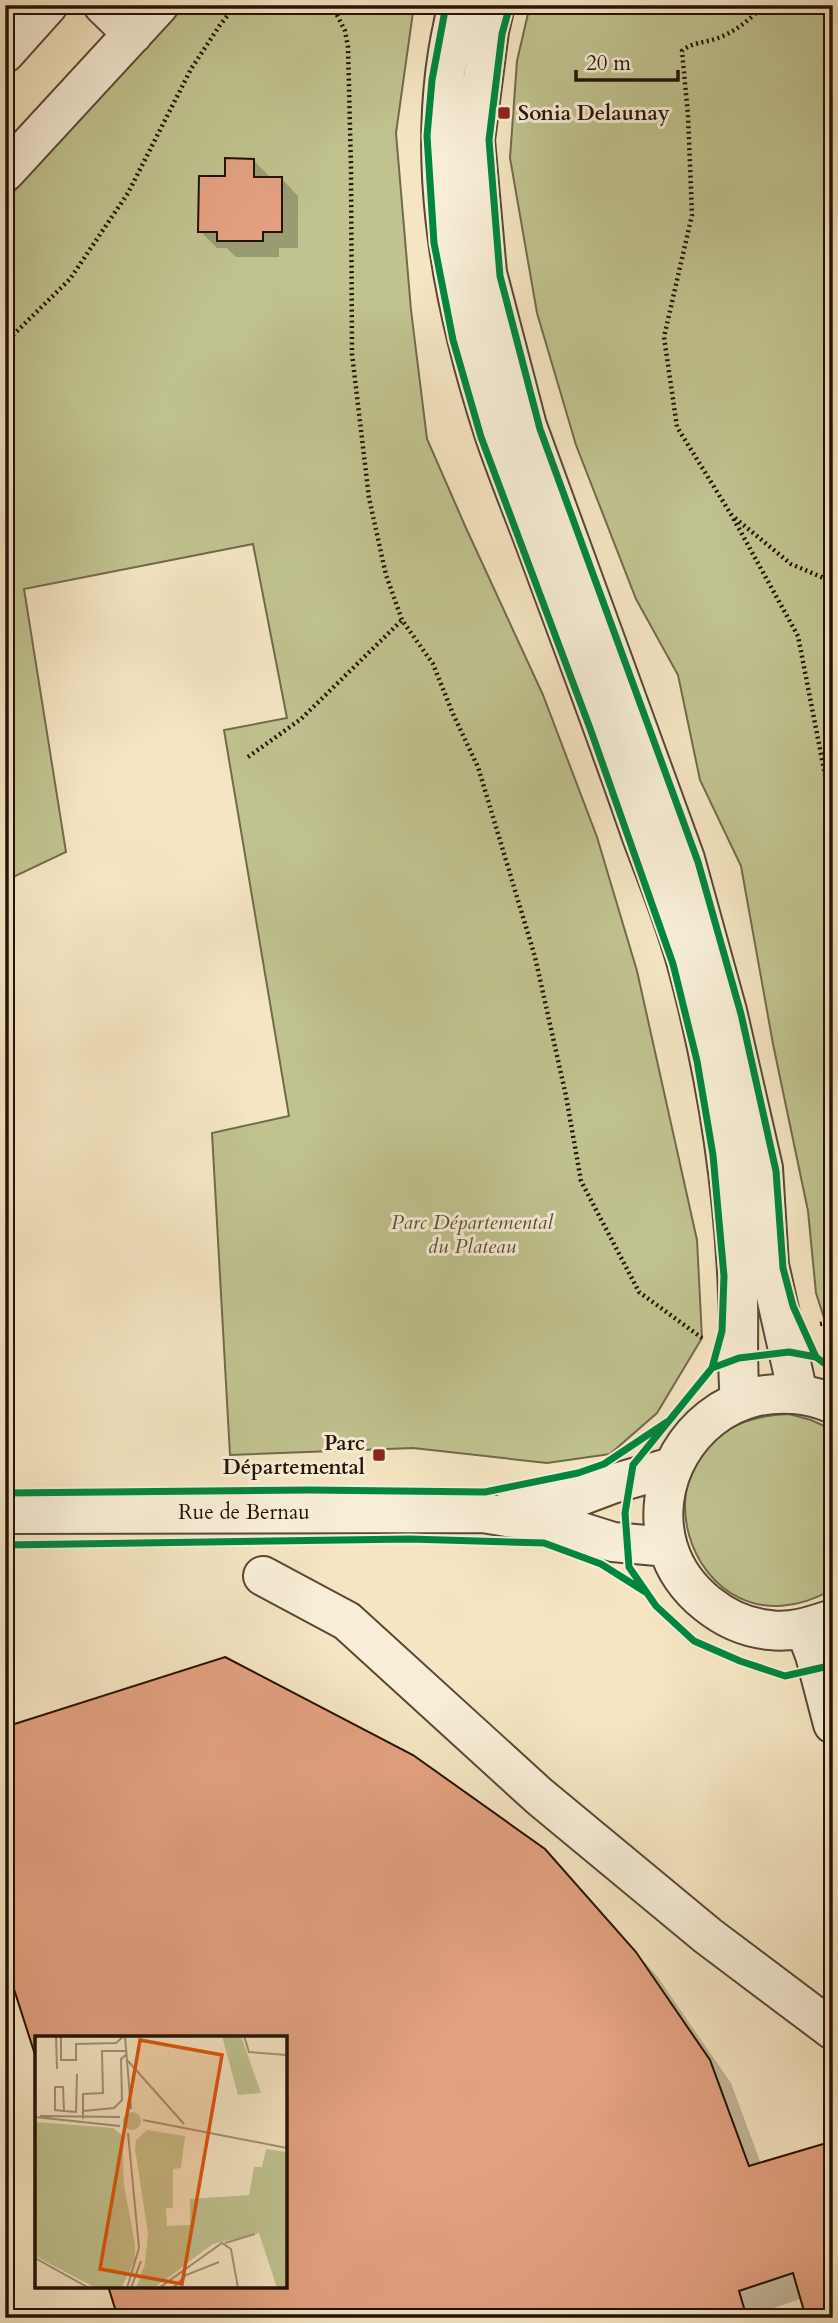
<svg xmlns="http://www.w3.org/2000/svg" width="838" height="2323" font-family="Cardo,serif">
<rect width="100%" height="100%" fill="#f5e5c2"/>
<filter id="stains"><feTurbulence type="fractalNoise" baseFrequency=".00286" numOctaves="4"/><feColorMatrix values="0 0 0 0 .2 0 0 0 0 .09 0 0 0 0 .02 0 0 0 .5 -.17"/></filter>
<radialGradient id="worn" r=".72"><stop offset=".6" stop-color="#630" stop-opacity="0"/><stop offset="1" stop-color="#630" stop-opacity=".3"/></radialGradient>
<path fill="#c0c390" stroke="#726a4c" stroke-width="2" d="M184,5H414L396,133L411,310L427,439L466,528L543,695L597,837L637,971L697,1240L702,1338L657,1413L610,1454L547,1463L413,1448L230,1455L212,1133L289,1116L224,730L287,718L253,544L24,589L66,852L5,881V201Z
M530,5H833V1334L826,1324L816,1293L808,1211L773,1044L741,866L700,780L678,675L636,599L576,445L537,313L510,158L517,61Z
M789,1414L811,1420L833,1430V1589C687,1673 610,1420 789,1414Z"/>
<path fill="#0003" d="M253,160L271,178H281L298,196V248H279V257H236L227,248H217L200,231L227,178Z
M544,1851L657,1976L731,2083L761,2164L803,2298L759,2313L761,2318H120L285,2286V2038L5,1956Z"/>
<path fill="#e3a181" stroke="#251208" stroke-width="2" d="M225,158L254,159V177H282V232H263V241H217V232H198L199,176H225Z
M225,1657L413,1755L545,1849L636,1952L710,2060L749,2166L833,2141V2318H806L793,2273L739,2291L747,2318H118L108,2286H285V2038H37V2061L5,1961V1727Z"/>
<g fill="none" stroke-linecap="round" stroke-linejoin="round">
<defs>
<path id="minor" d="M103,5L133,34
M458,5C421,146 450,297 494,433C507,472 523,510 537,548C572,643 608,738 641,834C657,877 675,920 687,964C714,1064 731,1167 737,1271C740,1314 736,1358 740,1401
M495,5L489,31L475,140L487,273L527,426L685,859L727,1011L763,1168L769,1265L798,1394
M5,53L48,5
M5,172L159,5
M833,1404C809,1393 780,1391 754,1397C690,1413 649,1483 668,1547C681,1591 725,1626 770,1630C792,1633 812,1626 833,1619
M513,1507L580,1496L612,1484L672,1467
M5,1514L483,1513L562,1526L613,1542L668,1547
M263,1576L347,1621L539,1796L708,1936L833,2030
M805,1629L815,1655L833,1724"/>
</defs>
<use href="#minor" stroke="#594736" stroke-width="42"/>
<path stroke="#251208" stroke-width="4.5" stroke-dasharray="2 3.5" stroke-linecap="butt" d="M332,5L345,31L348,47L351,168L352,354L369,498L386,575L402,620L433,664L453,714L478,767L535,957L566,1096L581,1181L639,1292L702,1338
M763,5C750,20 736,31 718,38C705,43 692,42 682,51L688,115L692,215L664,337L677,427L732,516L798,636L833,816
M5,343L70,279L128,193L191,69L220,25L236,5
M5,418V434
M735,518L791,564L833,582
M248,757L301,719L402,620
M828,782L833,770
M820,1324L833,1322"/>
<use href="#minor" stroke="#f8eed7" stroke-width="38"/>
<defs>
<path id="cycleway" d="M446,5L432,80L427,136L434,243L453,340L481,437L591,731L673,964L697,1061L713,1155L724,1276L722,1331L712,1368
M510,5L502,34L489,140L500,276L540,429L698,862L741,1014L776,1171L783,1268L793,1306L816,1357
M833,1370L816,1357L789,1352L739,1358L712,1368L633,1465L625,1513L629,1567L656,1606L694,1641L740,1661L785,1676L833,1665
M5,1493L310,1490L485,1492L578,1473L604,1464L667,1422
M5,1545L410,1539L544,1543L601,1564L647,1593"/>
</defs>
<use href="#cycleway" stroke="#f8eed7" stroke-width="11"/>
<use href="#cycleway" stroke="#00873e" stroke-width="7"/>
</g>
<g fill="#8f2418" stroke="#f8eed7" stroke-width="2.5">
<rect x="497" y="106" width="14" height="14" rx="3.5"/>
<rect x="372" y="1448" width="14" height="14" rx="3.5"/>
</g>
<g text-anchor="middle" stroke-width="6" stroke-linejoin="round" paint-order="stroke">
<g font-size="21" font-weight="bold" fill="#251208" stroke="#f8eed7" text-anchor="start">
<text x="518" y="120">Sonia Delaunay</text>
<text x="365" y="1450" text-anchor="end">Parc<tspan x="365" dy="24">Départemental</tspan></text>
</g>
<g font-size="21" font-style="italic" fill="#5b5038" stroke="#f8eed7">
<text x="472" y="1229">Parc Départemental<tspan x="472" dy="24">du Plateau</tspan></text>
</g>
<g font-size="21" fill="#251208" stroke="#f8eed7">
<text x="244" y="1519">Rue de Bernau</text>
</g>
</g>
<g transform="translate(35 2036)">
<rect width="252" height="252" fill="#f5e5c2"/>
<path d="M187,0H206L226,57L203,59ZM88 85a9 9 0 1 1 18 0a9 9 0 1 1-18 0ZM0,86L78,92L87,99L89,149L100,208V223L87,251L61,252L0,220ZM112,94L150,100L146,132L138,133V172H131L132,190L155,189V163L214,159L219,131H227L231,113L252,116V252H242L224,197L178,208L119,252H101L110,228L113,197L100,113L101,104Z" fill="#c0c390"/>
<path fill="none" stroke="#a29178" stroke-width="2" d="M21,0L22,33M26,0V24H41V8L81,7L89,0M90,0L96,73M209,0L214,16L252,19M93,25L149,88M29,75L28,51H20V74L29,75L41,76L42,38M48,75L79,72L87,64L86,23L92,18M5,80L85,81M0,81L85,90M48,83V58L68,57L67,15H92M108,84L252,112M190,207L220,198M0,222L54,252M92,252L104,212L93,97M96,252L106,225M124,252L187,207L196,213L203,252M138,252L151,239L184,226"/>
<path fill="#de550c" fill-opacity="0.15" stroke="#de550c" stroke-width="3.5" d="M105,4L187,19L147,248L65,233Z"/>
<rect width="252" height="252" fill="none" stroke="#251208" stroke-width="3.5"/>
</g>
<rect width="838" height="2323" fill="none" stroke="#f5e5c2" stroke-width="28"/>
<rect x="7" y="7" width="824" height="2309" fill="none" stroke="#251208" stroke-width="3.5"/>
<rect x="14" y="14" width="810" height="2295" fill="none" stroke="#251208" stroke-width="2"/>
<path d="M576 70v10h102v-10" fill="none" stroke="#251208" stroke-width="3.5"/>
<text x="586" y="70" font-size="21" fill="#251208" stroke="#f8eed7" stroke-width="5" paint-order="stroke">20 m</text>
<rect width="100%" height="100%" filter="url(#stains)"/>
<rect width="100%" height="100%" fill="url(#worn)"/>
</svg>
